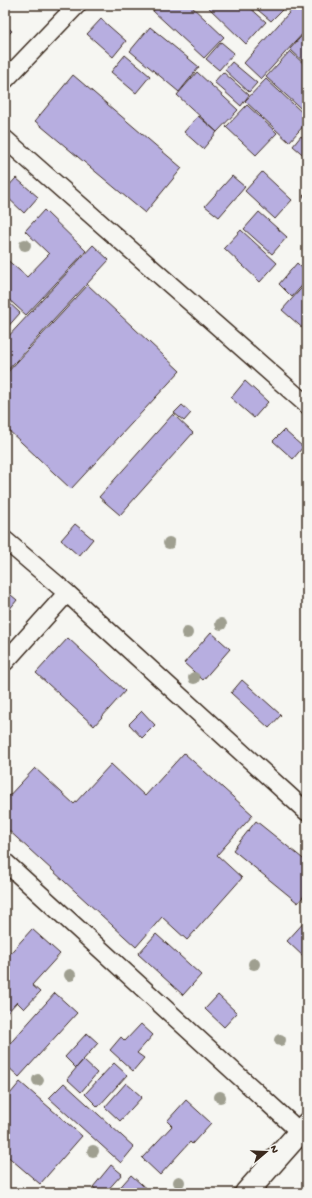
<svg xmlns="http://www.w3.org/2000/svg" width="312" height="1198" font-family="'Gochi Hand',sans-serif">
<rect width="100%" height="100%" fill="#f6f6f2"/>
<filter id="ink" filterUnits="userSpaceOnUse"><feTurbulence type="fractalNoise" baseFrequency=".025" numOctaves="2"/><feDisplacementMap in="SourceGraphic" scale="8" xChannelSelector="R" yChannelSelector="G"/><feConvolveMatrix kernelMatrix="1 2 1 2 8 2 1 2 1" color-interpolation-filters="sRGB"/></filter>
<g filter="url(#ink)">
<path fill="#b7aee0" stroke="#3b2a1e" d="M159,5H190L224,37L204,58L153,11Z
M206,5H247L266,22L246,44Z
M252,5H287L271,21Z
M296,5H299L307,12V29L261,79L244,63Z
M101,19L126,41L113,57L87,34Z
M5,25L12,31L5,38Z
M150,27L199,67L179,92L130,51Z
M307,30V65L290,49Z
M221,42L234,53L219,70L206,59Z
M290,51L307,67V114L266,77Z
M125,55L150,76L136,93L111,72Z
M232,62L257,83L249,92L225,70Z
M197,72L238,110L217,132L177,95Z
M223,72L249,95L241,106L214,82Z
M73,75L182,168L145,213L35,121Z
M266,79L307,117V122L289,142L245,101Z
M247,105L277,133L256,155L226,127Z
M198,116L217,132L203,149L184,132Z
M301,136L307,141V158L293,146Z
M262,172L292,200L275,219L245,191Z
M232,176L245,187L219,217L205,206Z
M16,178L38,197L24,213L5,195V190Z
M307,192V201L303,196Z
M44,210L86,251L26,315L5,296V258L27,277L49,254L25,231Z
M259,212L287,237L272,254L244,229Z
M241,230L277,263L260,282L224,248Z
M93,245L109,260L5,373V340Z
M297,263L307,273V280L292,297L279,284Z
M307,282V332L282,310Z
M88,285L180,371L71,489L5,427V375Z
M5,299L20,313L5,330Z
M245,381L268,402L254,418L231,398Z
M182,405L191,413L184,421L174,413Z
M173,414L193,433L120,515L99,497Z
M284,430L303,447L293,459L273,441Z
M75,524L93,539L79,556L61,540Z
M5,590L17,600L5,615Z
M211,632L230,649L203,680L184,663Z
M68,638L125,691L94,726L36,673Z
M242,680L281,715L269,728L231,693Z
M142,711L155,725L142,738L129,724Z
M184,753L253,815L217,855L242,878L187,940L162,917L136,947L5,827V800L35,768L74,804L111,764L145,796Z
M256,821L307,862V892L298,903L233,850Z
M307,919V956L305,958L287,941Z
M32,929L60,954L32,985L40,992L24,1009L17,1002L5,1015V959Z
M156,934L201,975L183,995L138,954Z
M55,993L77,1013L19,1077L5,1064V1049Z
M218,995L237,1013L224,1027L205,1009Z
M141,1024L153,1035L137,1053L144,1058L133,1071L110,1050L121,1037L125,1041Z
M87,1033L98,1043L76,1068L65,1057Z
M83,1060L97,1073L81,1092L67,1079Z
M114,1063L127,1075L98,1107L85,1094Z
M20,1082L82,1136L40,1184L5,1154V1100Z
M64,1083L134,1147L121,1163L49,1098Z
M126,1083L142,1097L120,1121L105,1107Z
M186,1100L211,1123L192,1144L190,1142L160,1175L142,1158L172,1126L167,1121Z
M111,1165L122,1174L105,1193H100L93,1187Z
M131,1175L151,1193H115Z"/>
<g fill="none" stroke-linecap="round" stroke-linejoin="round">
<defs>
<path id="street" d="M5,80L77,5
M5,139L307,405
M5,540L67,593L307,812
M5,662L67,593
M5,862L300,1132"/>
<path id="secondary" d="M246,1193L307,1124"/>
</defs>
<use href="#street" stroke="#3b2a1e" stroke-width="20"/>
<use href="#secondary" stroke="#3b2a1e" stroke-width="25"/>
<use href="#street" stroke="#f6f6f2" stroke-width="17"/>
<use href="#secondary" stroke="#f6f6f2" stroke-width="22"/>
</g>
<g fill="#9f9f90">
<circle cx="25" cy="245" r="6"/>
<circle cx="169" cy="543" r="6"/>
<circle cx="221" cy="624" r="6"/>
<circle cx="187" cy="633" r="6"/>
<circle cx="194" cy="678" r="6"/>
<circle cx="254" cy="964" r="6"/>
<circle cx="70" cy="975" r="6"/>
<circle cx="280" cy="1040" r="6"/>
<circle cx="38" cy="1080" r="6"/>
<circle cx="220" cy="1097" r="6"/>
<circle cx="93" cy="1151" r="6"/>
<circle cx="179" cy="1182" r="6"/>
</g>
</g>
<rect width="312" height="1198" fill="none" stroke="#f6f6f2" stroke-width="20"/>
<rect x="10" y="10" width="292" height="1178" fill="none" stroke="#3b2a1e" stroke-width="1.5" filter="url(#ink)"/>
<g transform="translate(266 1152) rotate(71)" stroke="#f6f6f2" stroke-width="3" paint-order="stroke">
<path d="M0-3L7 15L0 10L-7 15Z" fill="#3b2a1e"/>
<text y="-6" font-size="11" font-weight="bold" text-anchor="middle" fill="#3b2a1e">N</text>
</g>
</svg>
